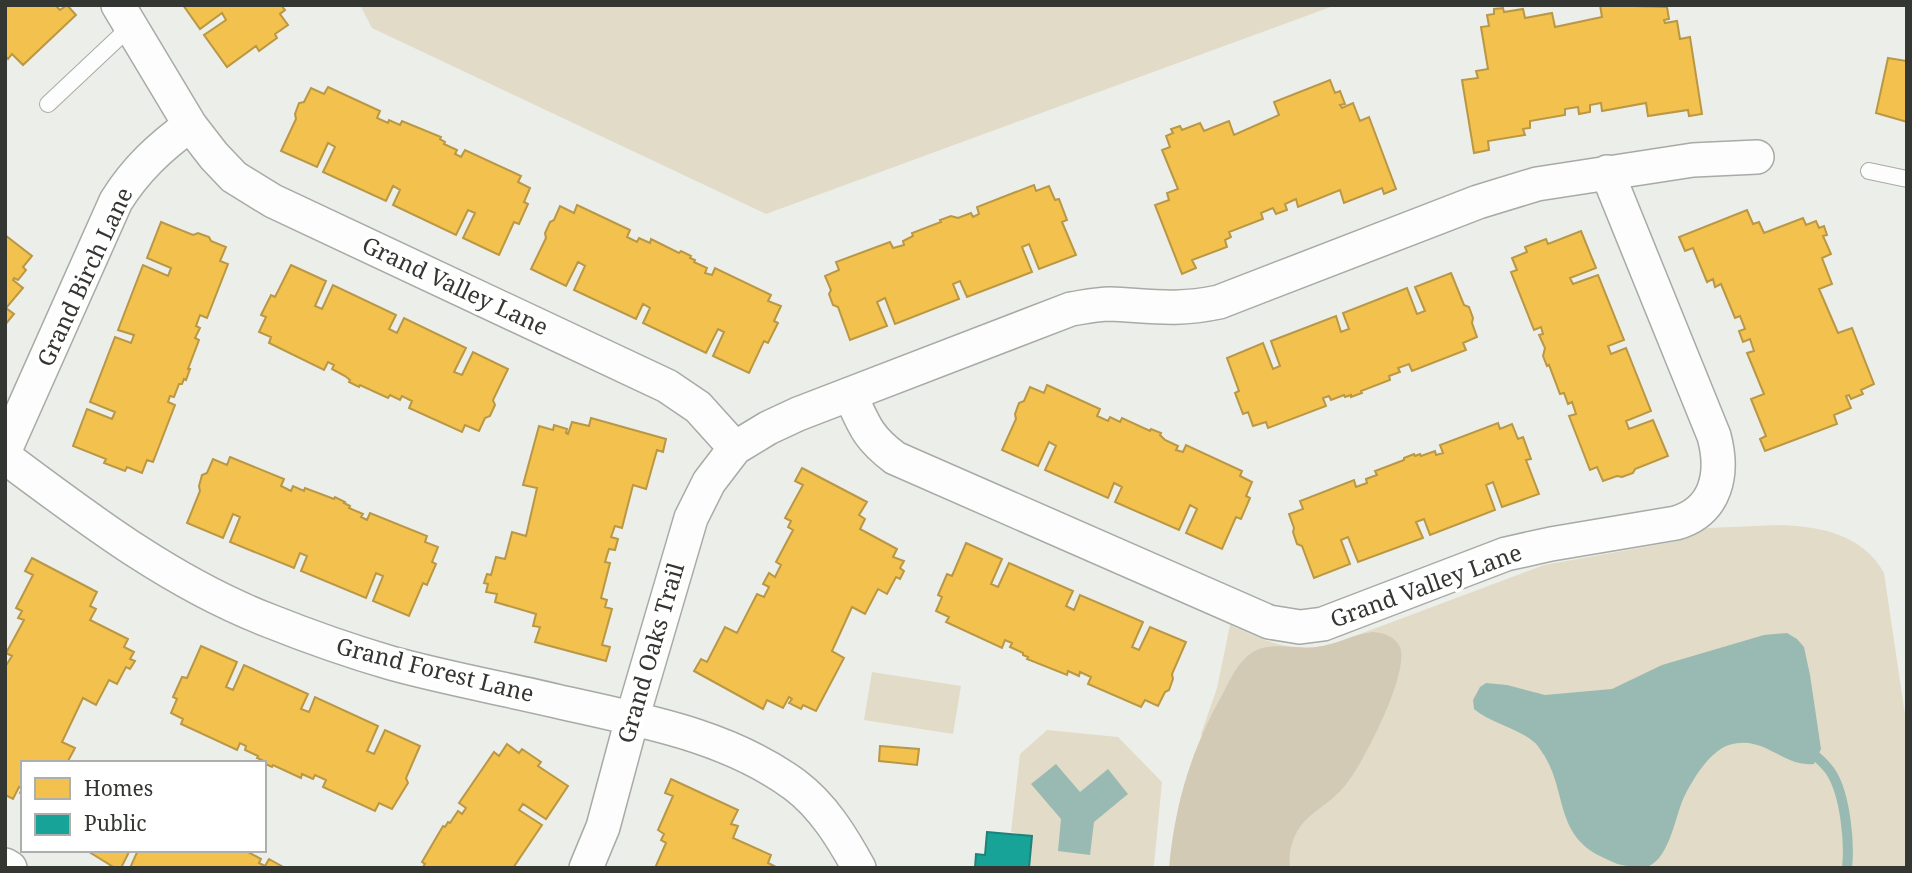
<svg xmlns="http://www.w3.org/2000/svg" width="1912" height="873" font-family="'Noto Serif',serif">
<rect width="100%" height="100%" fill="#ecefe9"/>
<path fill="#e2dbc8" d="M360,5H1336L766,214L372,28Z
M1778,525C1819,526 1863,534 1884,573L1907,728V868H1259L1201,734L1217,688L1230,625C1267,642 1286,651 1328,646L1544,565L1678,541L1707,528Z
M872,672L961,686L953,734L864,720Z
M1047,730L1118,737L1162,782L1154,865L1151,868H1029L1032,836L1011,832L1020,754Z"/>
<path fill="#d2cab4" d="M1373,632C1383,633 1395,636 1400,647C1410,673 1362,767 1343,788C1331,803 1310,812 1300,827C1292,838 1288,854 1290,868H1169C1175,803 1191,751 1222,695C1230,680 1238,661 1253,652C1271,641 1296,650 1316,647C1336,645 1353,634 1373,632Z"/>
<path fill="#99bab2" d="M1787,633L1797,639L1804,647L1810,675L1821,749L1814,764C1781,767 1765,734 1729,745C1709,752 1693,779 1684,797C1675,816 1669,864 1643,868C1637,869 1628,866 1622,865C1615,864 1609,860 1602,857C1555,835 1567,792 1544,755C1541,751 1538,745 1534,742C1516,727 1492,724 1474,709L1473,700L1480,687L1486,683L1507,685L1545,695L1612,689L1662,665L1764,635Z
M1056,764L1080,792L1108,769L1128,794L1094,822L1090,855L1058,851L1061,819L1031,784Z"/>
<path fill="#f2c14e" stroke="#b99745" stroke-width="2" d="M5,5H55L60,10L67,5L76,15L23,65L12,54L8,59L5,56Z
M183,5H281L285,10L280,14L288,25L275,34L277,38L259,51L256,46L227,67L204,35L226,20L222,13L200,29Z
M1600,5L1667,7L1669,19L1664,20L1665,23L1677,21L1680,39L1690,37L1702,114L1689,116L1688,110L1648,116L1646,103L1602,111L1601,103L1590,105V112L1579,114L1578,107L1565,109V115L1530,121V128L1523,129L1525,135L1488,141L1489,150L1474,153L1462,80L1478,78L1476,71L1488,69L1481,27L1489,26L1487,15L1494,14V9L1503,8L1504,12L1523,9L1525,18L1552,13L1555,27L1602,17Z
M1888,58L1907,61V122L1876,113Z
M1330,80L1335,93L1340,91L1345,104L1340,105L1342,108L1353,103L1360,121L1369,117L1396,189L1384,194L1382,188L1344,203L1340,190L1298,207L1296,199L1285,204L1287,210L1276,214L1273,208L1261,213L1263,219L1229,232L1231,237L1225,240L1227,247L1192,260L1196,268L1182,274L1155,205L1169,200L1167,193L1178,189L1162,150L1170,147L1166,136L1173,133L1171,129L1180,126L1182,130L1200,123L1204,131L1229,121L1234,135L1279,115L1274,102Z
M328,87L380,111L377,118L388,123L389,120L400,125L402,121L441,137L440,139L445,142L444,144L457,150L455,154L461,157L465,150L521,176L518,182L530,188L524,202L528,204L519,224L514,222L499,255L463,238L475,213L468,210L456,235L393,205L400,190L393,186L386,201L323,172L335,147L328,143L317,167L281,151L296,119L295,114L299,103L304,102L311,88L324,94Z
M1034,185L1036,191L1049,186L1055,200L1059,199L1067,220L1062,222L1076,255L1039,269L1029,244L1022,247L1032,272L967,297L960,281L953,284L959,299L895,324L885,298L877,302L887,326L850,340L838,307L833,305L829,294L831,290L825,276L839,270L836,262L890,242L893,248L904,245L903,241L913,236L912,233L941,222L940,220L951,216L958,218L971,213L973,217L979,214L977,207Z
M577,205L630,230L627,237L637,242L639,238L650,243L651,239L679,253L681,251L691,256L690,258L695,260L694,262L707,268L705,273L712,275L715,268L771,295L768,301L781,306L774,321L778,323L768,343L764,341L749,373L713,356L724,332L718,329L706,353L643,323L650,308L643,304L636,319L574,290L585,266L578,262L566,286L531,269L546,238L545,233L550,222L554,220L560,206L574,213Z
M1747,210L1753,224L1759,222L1764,233L1803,218L1806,225L1816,221L1819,228L1824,226L1827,235L1823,236L1831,254L1822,258L1832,284L1819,289L1838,333L1852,328L1874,384L1861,390L1863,394L1851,399L1849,395L1846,396L1851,408L1834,415L1837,424L1765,451L1760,439L1766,436L1751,399L1764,394L1747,353L1754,351L1750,339L1743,342L1739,331L1745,329L1740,316L1735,318L1721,284L1715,287L1713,279L1707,282L1693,248L1685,251L1679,237Z
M161,222L193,235L198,233L209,237L211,241L226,247L220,261L228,264L207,318L200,315L196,326L200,328L195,338L199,340L188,369H190L186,380L184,379L182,384H179L174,397L170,396L168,402L175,405L153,462L147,460L142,473L127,467L125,471L104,463L106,459L73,446L87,409L112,419L115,412L90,402L115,337L131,343L134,335L118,330L143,265L168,276L171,268L147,258Z
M1581,231L1596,268L1570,278L1573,284L1598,275L1624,340L1608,346L1611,354L1626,348L1651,411L1626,421L1629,429L1653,420L1668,456L1635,469L1633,473L1622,477L1617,476L1603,481L1597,467L1590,470L1569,416L1576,414L1572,402L1568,404L1564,393L1560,394L1549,365L1547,366L1543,356L1545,348L1539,335L1543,334L1541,327L1534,330L1511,272L1517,270L1512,258L1527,252L1525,247L1546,239L1548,244Z
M5,235L32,256L23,267L26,270L18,280L14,278L13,280L23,288L6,308L14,314L5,325Z
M291,265L326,281L315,306L322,309L333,285L396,315L389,329L397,333L404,318L466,348L454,372L462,375L473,352L508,369L493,400L495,405L490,416L485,418L479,431L465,425L462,432L409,408L412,401L402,396L400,400L390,395L388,398L360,385L359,387L349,382L350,380L345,376L332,369L334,365L328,362L324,370L269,343L271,337L259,332L266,317L261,315L271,295L275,297Z
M1451,273L1464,305L1469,307L1473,318L1472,323L1477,337L1463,343L1466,350L1412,371L1409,364L1398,368L1400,372L1389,376L1390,380L1361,391L1362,393L1351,397V395L1345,397L1344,395L1331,400L1329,396L1323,398L1326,406L1268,428L1266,422L1253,426L1248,412L1243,414L1235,393L1239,391L1227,358L1263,343L1273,369L1280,366L1271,341L1336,316L1341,332L1349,329L1343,313L1407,288L1417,314L1425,311L1415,287Z
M1047,385L1100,409L1097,416L1108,421L1110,417L1120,422L1122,418L1150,431L1151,429L1161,433L1160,435L1165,440L1178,446L1176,450L1183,452L1186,445L1242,471L1240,476L1252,482L1246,496L1250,498L1241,519L1236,517L1222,549L1186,533L1197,509L1190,505L1179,530L1115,502L1122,487L1114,483L1108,498L1045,470L1056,446L1049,442L1038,466L1002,450L1016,419L1015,414L1019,403L1024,401L1030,387L1044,393Z
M591,418L666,439L663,452L657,450L646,489L633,485L622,528L615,526L611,537L618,539L615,550L609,549L605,562L610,563L601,598L607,600L605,607L612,609L602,645L610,647L606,661L535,642L540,627L533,626L536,614L495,602L497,594L486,592L488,584L484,583L487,574L491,575L496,557L505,559L512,532L526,536L537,488L523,485L539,426L553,430L554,425L567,429L566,433L568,434L572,422L589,426Z
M1498,423L1500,429L1512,424L1518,439L1523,437L1531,459L1526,460L1539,494L1502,507L1493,482L1486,485L1495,510L1430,535L1424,519L1416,522L1423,538L1358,562L1348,537L1341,540L1350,564L1314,578L1302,546L1297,544L1293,532L1294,528L1289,514L1303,509L1300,501L1354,480L1356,487L1367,483L1366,479L1377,475L1375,471L1404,460V458L1414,454L1415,456L1420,454L1421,456L1435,451L1436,455L1443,453L1440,445Z
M230,457L284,479L281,486L291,491L293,486L304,491L305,488L334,499L335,497L345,502L344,503L350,506L349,508L363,514L361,517L367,520L370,513L427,536L425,542L438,547L432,562L436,564L427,585L423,583L409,616L373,601L383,576L376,573L366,598L301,571L307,556L300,553L294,568L230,542L240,517L233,514L223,538L187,523L200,491L199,486L202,475L207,473L213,459L227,465Z
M802,468L867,502L859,515L865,519L860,529L897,549L893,557L904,561L900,568L904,571L900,579L896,577L887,594L878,589L865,614L852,607L832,651L844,658L816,711L803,705L801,709L789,703L792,699L789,697L783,708L767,700L763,709L694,671L701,659L707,662L725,627L737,633L757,594L764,597L769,587L763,584L769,573L775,577L781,565L776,562L793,530L788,527L791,521L785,518L803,485L795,481Z
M966,543L1002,559L991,584L998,587L1009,563L1073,591L1066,606L1074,610L1080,595L1143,622L1132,647L1139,650L1150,627L1186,642L1172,674L1173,679L1169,690L1165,692L1158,706L1145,700L1141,707L1088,684L1091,677L1080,672L1079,676L1068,671L1067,675L1027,659L1028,657L1023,655V653L1010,647L1012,643L1005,640L1002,648L946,622L949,617L936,611L942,597L938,595L947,574L952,576Z
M32,558L97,592L90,606L96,609L90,620L128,639L124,647L134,652L130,659L135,661L130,669L126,667L117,684L109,680L96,705L83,698L62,742L75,748L67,763H23V795L20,793L22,789L19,787L13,799L5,795V667L12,656L6,653L24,620L18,618L22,611L16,608L33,575L25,571Z
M201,646L237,662L226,687L233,690L244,665L308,694L301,709L309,712L315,697L378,726L367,751L374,754L385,730L420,746L406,778L408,783L392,809L379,803L375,811L323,787L326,780L315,775L313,779L302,774L301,778L273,765L272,767L261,762L262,760L257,758L258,756L245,750L246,746L240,743L237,750L181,724L183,719L171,713L177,699L173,697L182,677L187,678Z
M507,744L519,753L522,749L541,762L538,766L568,786L546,819L523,804L519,810L542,825L513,868H422L425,864L422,862L443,826L445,827L448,822L450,823L458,811L462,814L466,808L459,803L494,752L499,756Z
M880,746L919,749L917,765L879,761Z
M671,779L738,810L731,824L738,826L733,838L771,855L768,863L778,868H655L666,843L661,840L664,834L658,830L673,796L665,793Z
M86,850H130L121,868H115Z
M138,850H249L248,852L261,859L259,863L265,866L269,859L285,868H130Z"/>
<path fill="#17a398" stroke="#1f8279" stroke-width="2" d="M987,832L1032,836L1029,868H975L976,854L985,855Z"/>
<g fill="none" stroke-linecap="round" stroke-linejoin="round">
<path stroke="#99bab2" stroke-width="10" d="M1817,757C1822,762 1828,767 1832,774C1845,796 1850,842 1847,868"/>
<defs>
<path id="service" d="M48,104L131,26
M1869,171L1907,179"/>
<path id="minor" d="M118,5L190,125L214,156L234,177L273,201L667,386L698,407L735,448
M850,394C864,425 867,437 895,458L1269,622L1300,627L1323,624L1506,554L1551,544L1676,523C1717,511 1724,473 1714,436L1607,172
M5,450L116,201C136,169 160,147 190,125
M5,457C88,519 173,584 270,621C310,637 350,651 391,663C445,678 501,688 556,701C638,720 726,734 795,785C823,806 842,837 859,868
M5,865L10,868
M586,868L603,827L632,719L691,518L709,482L735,448L768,428L798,414L1071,309C1084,307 1097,304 1110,304C1152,306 1176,311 1219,302L1478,202L1537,184L1693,160L1757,157"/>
</defs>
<use href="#service" stroke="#a7aaa5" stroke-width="18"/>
<use href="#minor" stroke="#a7aaa5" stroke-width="36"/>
<use href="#service" stroke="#fcfdfc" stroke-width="16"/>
<use href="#minor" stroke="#fcfdfc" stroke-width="33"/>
</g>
<g text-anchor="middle" stroke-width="7" stroke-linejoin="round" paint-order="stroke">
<g font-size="23" fill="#333631" stroke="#fff">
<text transform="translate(85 277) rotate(-65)" y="8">Grand Birch Lane</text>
<text transform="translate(455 286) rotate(25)" y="8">Grand Valley Lane</text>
<text transform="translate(1426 586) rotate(-20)" y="8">Grand Valley Lane</text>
<text transform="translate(651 653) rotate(-74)" y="8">Grand Oaks Trail</text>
<text transform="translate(435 670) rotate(14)" y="8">Grand Forest Lane</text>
</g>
</g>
<rect width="1912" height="873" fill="none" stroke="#333631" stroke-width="14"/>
<rect x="21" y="761" width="245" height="91" fill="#ffffff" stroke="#adafad" stroke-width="2"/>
<rect x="35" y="778" width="35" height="21" fill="#f2c14e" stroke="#adafad" stroke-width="2"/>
<text x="84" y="796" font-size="21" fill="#333631">Homes</text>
<rect x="35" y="814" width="35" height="21" fill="#17a398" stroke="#adafad" stroke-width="2"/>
<text x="84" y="831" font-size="21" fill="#333631">Public</text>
</svg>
